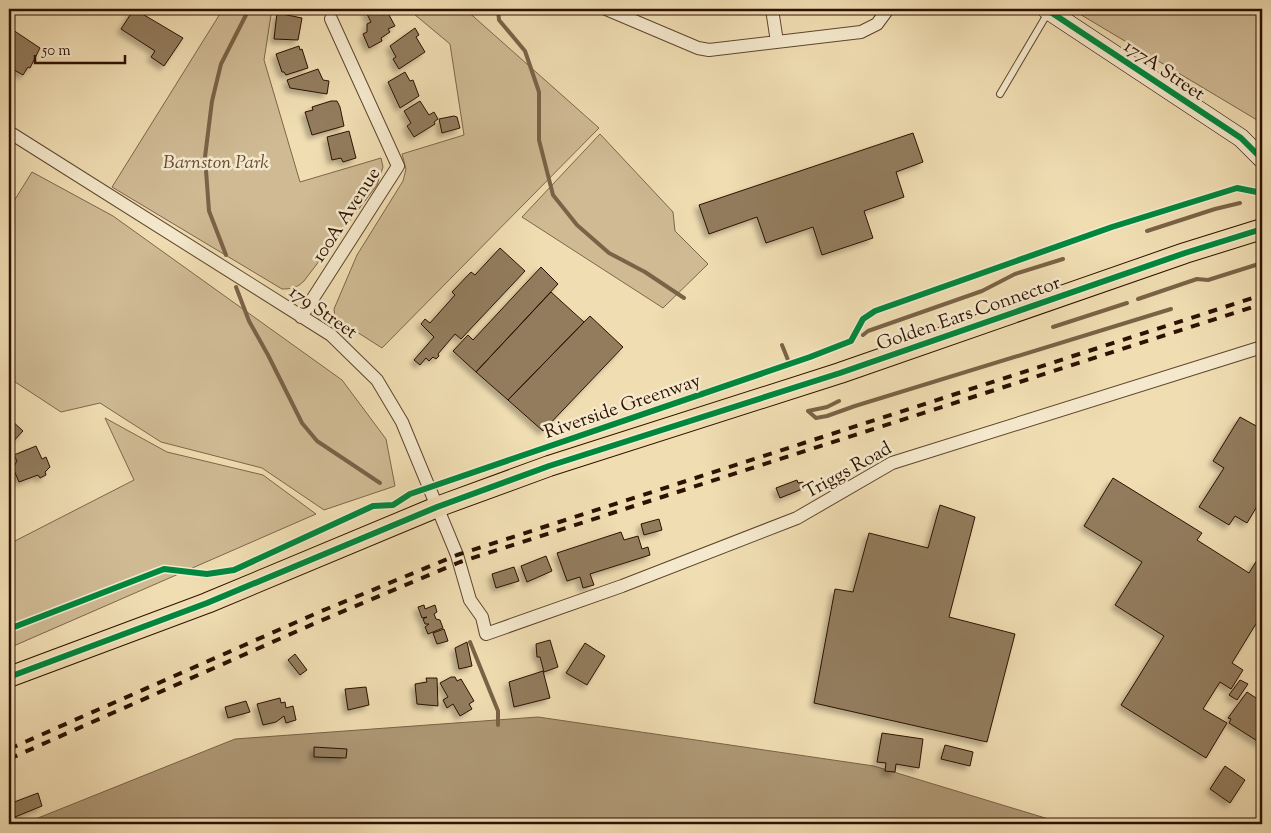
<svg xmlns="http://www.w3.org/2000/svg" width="1271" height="833" font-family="'Sorts Mill Goudy',serif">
<defs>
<filter id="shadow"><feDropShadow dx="-4" dy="4" stdDeviation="2.5" flood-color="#0004"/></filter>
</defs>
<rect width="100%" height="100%" fill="#f0ddb2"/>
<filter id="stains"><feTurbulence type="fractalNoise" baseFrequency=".004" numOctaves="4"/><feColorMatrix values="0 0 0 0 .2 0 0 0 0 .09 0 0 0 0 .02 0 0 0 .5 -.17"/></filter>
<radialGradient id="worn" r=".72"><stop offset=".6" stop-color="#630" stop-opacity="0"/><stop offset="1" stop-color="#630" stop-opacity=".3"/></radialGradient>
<path fill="#cfba94" stroke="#7e664a" d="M223,9H272L264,60L300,182L381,158L383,167L377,185L304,281C297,288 291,289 282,289L112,187Z
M408,9H465L599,128L382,348L335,318L334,309L357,255L403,181L406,169L402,154L464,135L450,44Z
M1081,9H1262V123L1078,13Z
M600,134L673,212L675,231L708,264L663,308L522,217Z
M32,172L113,216L342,380L386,439L395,486L324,510L262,468L161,442L100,403L61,412L9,378V209Z
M105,418L167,452L263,475L316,514L9,648V544L134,480Z"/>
<path fill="#ae9875" stroke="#7a6246" d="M538,717L874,766L1065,824H23L235,739Z"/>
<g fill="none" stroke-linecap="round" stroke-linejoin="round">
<path stroke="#7a6246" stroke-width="4" d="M498,9L499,20L525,51L539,92V140L553,195L577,225L609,253L645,272L684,298
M1147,231L1215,209L1240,203
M226,255L209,211L205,157L212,101L221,64L249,9
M236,287L249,321L268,355L302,423L317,441L380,483
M1138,299L1197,279L1208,280L1262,263
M1053,327L1127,303
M863,335L868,331L982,291L1015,274L1063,259
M782,345L788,360
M808,411L816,418L827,416L855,406L1171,309
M808,411L827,407L839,401
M470,642L498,711V725"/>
</g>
<path fill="#927b5d" stroke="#2d1100" filter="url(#shadow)" d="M134,9L183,38L164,66L151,57L155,51L121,29Z
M367,9H380L383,15L388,13L395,26L388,29L390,32L381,38L382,41L369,48L363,34L367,32V24L371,22L366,12Z
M277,13L302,18L298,40L274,39Z
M415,28L419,35L416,37L425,52L399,69L393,59L396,57L390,46Z
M13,30L40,48L30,68L28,67L23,75L9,67V37Z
M299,46L300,50L302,49L308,68L286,75L284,72H282L276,54Z
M318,69L323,80L329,81L327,94L290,88L287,80Z
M405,72L410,81L413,80L419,96L400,108L388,82Z
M331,101H337L340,107L344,126L312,135L305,112L313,110L312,107Z
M420,101L429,115L434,112L438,119L434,122L435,124L414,137L407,126L411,123L404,111Z
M454,116L457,117L460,128L442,133L439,119Z
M349,131L356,158L343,162L341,158L332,160L327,137Z
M913,133L923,162L896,172L904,197L864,211L873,238L822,255L813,227L766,243L757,217L709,234L699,205Z
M500,248L525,271L461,339L455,334L438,354L439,356L436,359L433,357L429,361L426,358L420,365L414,360L434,337L421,324L425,319L430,323L455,295L452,292L471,272L475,275Z
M541,267L558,284L476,372L453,351L468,335L473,340Z
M551,292L584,322L508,400L476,372Z
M590,316L623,347L543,431L508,400Z
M1240,417L1258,427L1262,420V498L1247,523L1235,516L1229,525L1199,507L1224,468L1213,461Z
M9,418L23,431L9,446Z
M36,446L42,459L46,457L50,467L45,472L46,475L40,478L38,475L19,482L13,468L17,461L14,455Z
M1113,478L1202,533L1197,540L1249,573L1257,560L1262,564V614L1232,663L1243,670L1231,689L1220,682L1203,709L1227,723L1206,758L1121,705L1164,636L1115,605L1142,562L1084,526Z
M797,480L798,483L803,482L805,488L780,498L776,488Z
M940,505L975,517L949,617L1015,634L987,742L814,703L835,589L853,592L869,533L928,548Z
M659,519L662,530L644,535L641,524Z
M621,532L624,540L638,536L642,549L648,547L650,555L590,574L594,585L583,588L580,577L567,581L557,553Z
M546,556L552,571L527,582L521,566Z
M514,567L519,581L496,588L492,574Z
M424,605L425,609L435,605L437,612L434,614L436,619L440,620L443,628L428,634L425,627L429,624H425L423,619L427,617L422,618L418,607Z
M444,629L448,641L437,644L433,633Z
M550,640L558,667L544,672L540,657H537L536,644Z
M467,642L472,666L459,669L455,648Z
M585,643L605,656L587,685L566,673Z
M295,654L307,670L300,675L288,660Z
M543,671L550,698L514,707L509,682Z
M451,677H455L457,681L461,679L474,701L469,704L472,709L460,716L453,704L447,708L443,700L448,697L440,683Z
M426,678H437L438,706L417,704L415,684L427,682Z
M1240,680L1248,684L1237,700L1229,695Z
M366,687L369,705L348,710L345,689Z
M1247,692L1262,702V744L1229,723L1231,719L1228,718Z
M280,698L281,703L285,702L286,708L293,706L296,720L286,723L284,716L276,722L263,725L257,704Z
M246,701L250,712L228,718L225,707Z
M882,733L923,739L919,768L896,764L895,772L885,771L886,763L877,762Z
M945,745L973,752L970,766L941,759Z
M314,747L347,749L346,758L314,757Z
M1225,766L1245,780L1230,803L1210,789Z
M38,793L42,806L15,817L9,804Z"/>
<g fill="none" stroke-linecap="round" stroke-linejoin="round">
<defs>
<path id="lane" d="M1000,94L1049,11"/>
<path id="street" d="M606,9L698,48L709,50L861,32L877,24L888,9
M772,9L777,42
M9,132L331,335L377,380L402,422L457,555L470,600L482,617L486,634L622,586L797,518L892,463L1262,347
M301,317L398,166L331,19"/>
<path id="secondary" d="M1046,9L1241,138L1262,159"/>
<path id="primary" d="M9,677L207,603L437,507L549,466L840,373L1185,253L1262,229"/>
</defs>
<use href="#lane" stroke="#5e442c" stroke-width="8"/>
<use href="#street" stroke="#5e442c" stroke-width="14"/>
<use href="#secondary" stroke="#2d1100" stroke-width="19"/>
<use href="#primary" stroke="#2d1100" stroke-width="22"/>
<use href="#lane" stroke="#f5e9cd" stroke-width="6"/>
<use href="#street" stroke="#f5e9cd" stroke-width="12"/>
<use href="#secondary" stroke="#f5e9cd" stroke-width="18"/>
<use href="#primary" stroke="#f0ddb2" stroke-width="20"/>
<path stroke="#2d1100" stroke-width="4" stroke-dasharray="9 9" stroke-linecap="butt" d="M9,749L317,613L457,555L1262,295
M9,759L320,621L460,562L1262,304"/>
<defs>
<path id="cycleway" d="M1046,9L1241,138L1262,159
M9,629L164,569L207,574L234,570L373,506L393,505L410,494L810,357L851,341L863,319L875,311L1112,227L1237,188L1262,193
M9,677L207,603L437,507L549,466L840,373L1185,253L1262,229"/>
</defs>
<use href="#cycleway" stroke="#f5e9cd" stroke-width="9"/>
<use href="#cycleway" stroke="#00873e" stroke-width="6"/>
</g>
<g text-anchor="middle" stroke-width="5" stroke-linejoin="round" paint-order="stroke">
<g font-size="19" fill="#2d1100" stroke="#f5e9cd">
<text transform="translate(1165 69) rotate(34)" y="7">177A Street</text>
<text transform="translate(345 214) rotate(-57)" y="7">100A Avenue</text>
<text transform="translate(324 311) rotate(35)" y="7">179 Street</text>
<text transform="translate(968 312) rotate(-19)" y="7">Golden Ears Connector</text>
<text transform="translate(622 405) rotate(-19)" y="7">Riverside Greenway</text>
<text transform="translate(847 469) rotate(-29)" y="7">Triggs Road</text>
</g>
<g font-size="19" font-style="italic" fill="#664c34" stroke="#f5e9cd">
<text x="216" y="168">Barnston Park</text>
</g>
</g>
<rect width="1271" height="833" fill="none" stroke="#f0ddb2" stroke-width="30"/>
<rect x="10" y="10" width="1251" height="813" fill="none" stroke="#2d1100" stroke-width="2.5"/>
<rect x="15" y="15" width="1241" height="803" fill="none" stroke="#2d1100"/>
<path d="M35 55v8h90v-8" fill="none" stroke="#2d1100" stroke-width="2.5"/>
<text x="42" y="55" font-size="15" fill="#2d1100" stroke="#f5e9cd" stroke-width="4" paint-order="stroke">50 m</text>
<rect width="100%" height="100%" filter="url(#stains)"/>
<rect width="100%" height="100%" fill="url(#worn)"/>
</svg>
